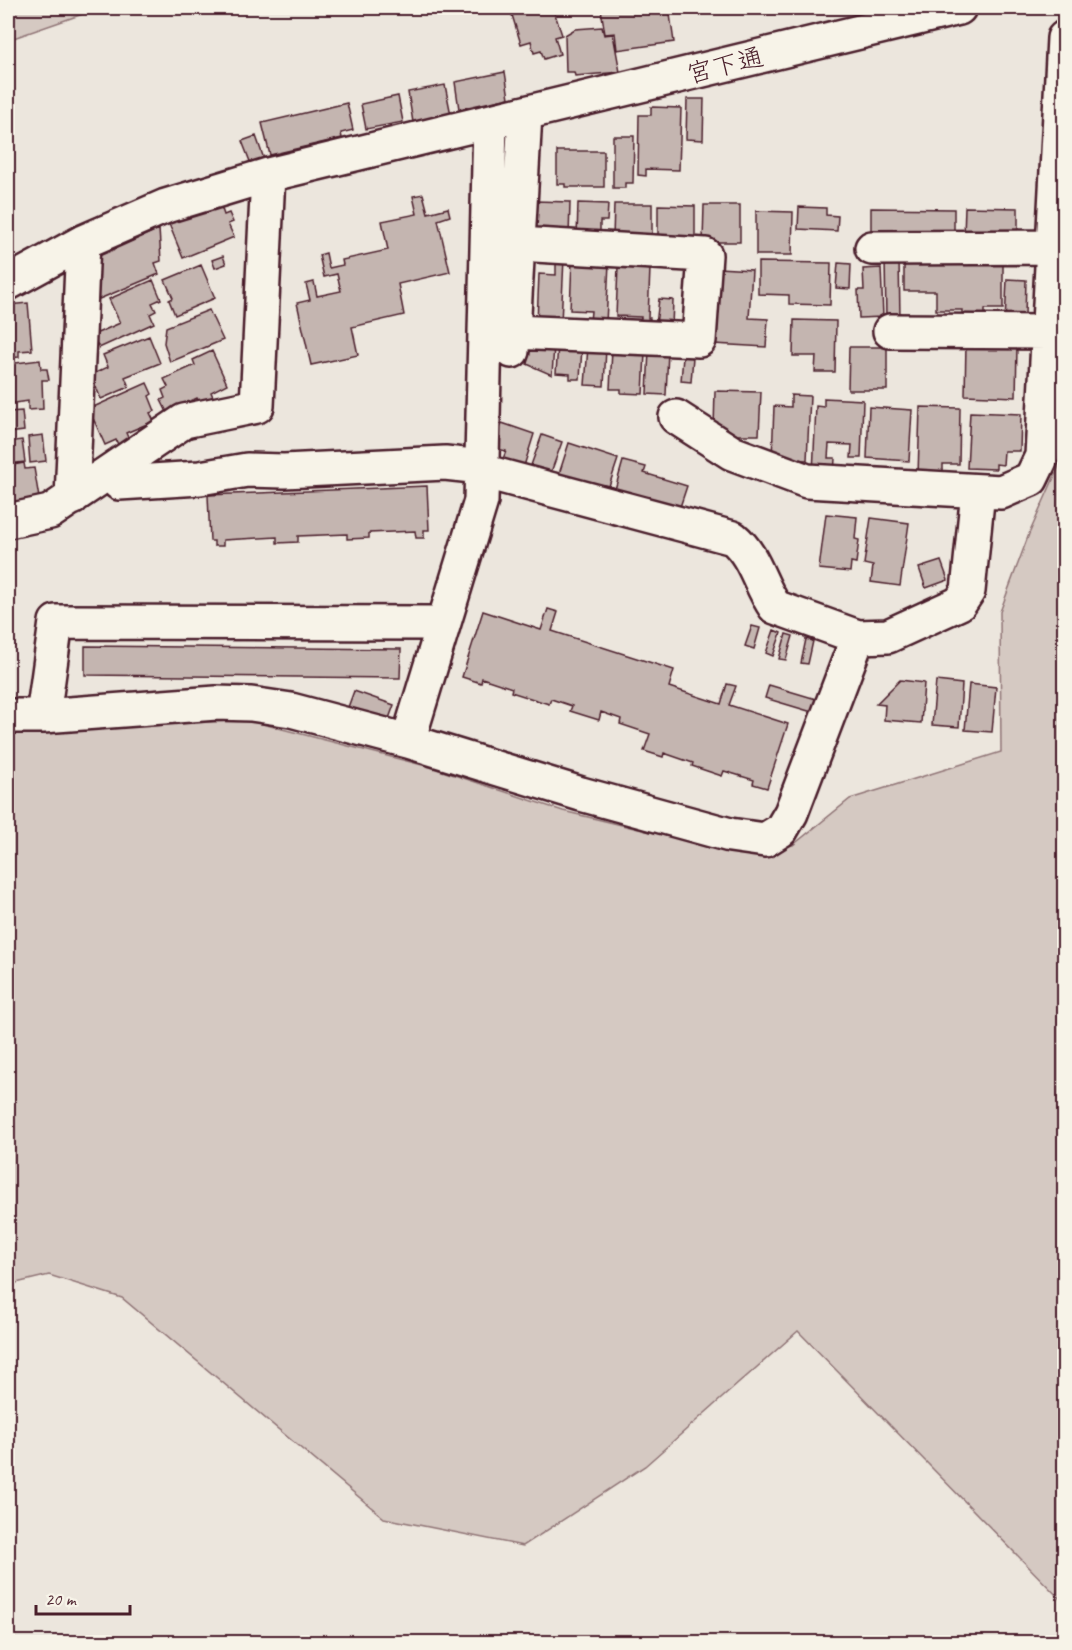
<svg xmlns="http://www.w3.org/2000/svg" width="1072" height="1650" font-family="Caveat,'Klee One',sans-serif">
<rect width="100%" height="100%" fill="#ece6dd"/>
<filter id="ink" filterUnits="userSpaceOnUse"><feTurbulence type="fractalNoise" baseFrequency=".0167" numOctaves="2"/><feDisplacementMap in="SourceGraphic" scale="12" xChannelSelector="R" yChannelSelector="G"/><feConvolveMatrix kernelMatrix="1 2 1 2 8 2 1 2 1" color-interpolation-filters="sRGB"/></filter>
<g filter="url(#ink)">
<path fill="#d5c9c2" stroke="#907476" stroke-width="1.5" d="M8,8H100L8,40Z
M1064,455V1603L798,1331L645,1466L523,1546L384,1518L122,1298L49,1275L8,1285V733L247,720L430,767L563,811L743,854L793,845L850,799L1001,752L1000,612L1029,534Z"/>
<path fill="#c4b5b0" stroke="#4a1f2b" stroke-width="1.5" d="M523,8H553L562,35L555,37L560,54L544,59L541,51L534,53L531,41L521,44L512,15L524,11Z
M609,8H669L674,42L617,50L615,33L605,34L601,9Z
M602,27L604,35L613,34L620,72L575,76L574,72H566L565,35L575,29Z
M505,72L509,98L459,109L455,82Z
M445,85L451,115L413,122L408,92Z
M398,96L403,122L366,129L361,104Z
M687,99H704L703,140L686,139Z
M347,103L353,130L341,133L342,138L270,155L262,123Z
M651,107L681,108L679,170L646,169V176L638,175L639,115H651Z
M256,136L264,159L251,164L242,141Z
M613,136H634L633,183H625V188H613Z
M557,151H604V187H565V184H557Z
M423,194L428,213L448,208L450,216L438,220L450,272L398,284L404,315L352,327L358,355L311,365L297,303L310,300L306,284L314,282L317,296L341,291L337,274L324,277L319,255L326,253L329,268L343,265L342,260L388,250L382,221L417,214L413,196Z
M534,201L570,202L569,237L534,232Z
M220,203L224,215L229,213L233,222L228,224L234,237L183,258L169,224Z
M578,203L608,204L607,221H600V239L577,238Z
M614,204H652V238H613Z
M658,205L695,206V241H658Z
M704,205H740V242H703Z
M799,207L826,208V215L838,216L837,231L798,229Z
M965,207L1018,208V237L964,236Z
M871,208L954,209V237H871Z
M756,211L793,212L792,255H756Z
M159,229L161,261L155,263L159,274L92,302L97,257Z
M223,256L226,264L215,268L212,260Z
M556,257L564,258L561,323L537,322L539,274L556,275Z
M904,258L1003,259V309H985V316H962V310H936V291H904Z
M885,259H899L900,318H886Z
M572,261L609,263L606,323L590,322L591,311L570,310Z
M758,262L831,263L830,305L789,304V295L758,294Z
M838,263L851,264L850,289L836,288Z
M201,265L215,298L175,315L169,300L173,298L165,280Z
M618,266L650,268L648,318H650V327L640,326L641,317L616,316Z
M718,268L752,270L749,318L768,319L766,347L714,344Z
M881,268L883,317L859,318L858,290H864L863,269Z
M1007,279L1026,280L1025,315H1015L1014,323H1005Z
M153,280L161,299L152,303L156,311L150,314L154,323L99,348L93,335L120,323L109,299Z
M659,299L673,300L672,326L656,325Z
M28,303L32,350L19,351V357L8,358V305Z
M209,310L223,340L170,362L164,343L166,327Z
M794,320L836,321L835,372H815L816,356H793Z
M149,336L160,363L125,377L129,387L101,399L91,375L108,367L103,355Z
M524,343L554,346L552,375L527,364L528,359L523,358Z
M966,344L1017,346L1016,397L965,395Z
M558,345L582,347L580,379H570V374L556,373Z
M588,347L606,348L604,386L585,385Z
M849,347H887V390H848Z
M649,349L668,351L666,395L647,394Z
M612,350L645,352L643,394L621,393V389H610Z
M212,351L227,384L211,392L214,399L200,405L197,398L167,412L161,400L165,398L162,390L168,387L164,379L195,365L193,360Z
M683,357H693L691,382L681,381Z
M40,360L41,369H47L49,380H42L43,409L28,410V401L8,404V364Z
M147,383L152,394L149,396L155,411L150,413L154,421L126,433L131,444L120,449L116,440L105,445L89,409Z
M715,391L761,392L759,435H720L714,428Z
M791,395L810,396L807,460L772,459L774,406L791,407Z
M824,398L863,400L861,458H851L852,445L829,444L828,458H835L834,475L813,474L816,406L824,407Z
M869,407L912,410L909,461L867,458Z
M920,407L960,408L959,464H943V477L918,476Z
M22,411L24,431L8,433V412Z
M970,412L1021,414L1020,451H1004L1003,465L996,464V469L967,468Z
M502,423L534,434L524,466L503,459L506,451L494,448Z
M43,435L46,461L30,463L28,437Z
M542,435L562,442L550,475L530,468Z
M22,440L25,462L8,464V442Z
M569,443L618,459L608,489L559,474Z
M623,461L646,467L644,473L687,486L679,510L614,493Z
M24,463L25,469L34,468L39,498L27,500V508L8,511V466Z
M427,486L429,530H424V538H416L415,531L369,533V538L347,539V534L298,536V542L277,543V537L223,540V546H214V541H210L208,495Z
M826,514L857,517L855,539L859,540L856,563L851,562L850,572L819,569Z
M871,518L909,523L900,586L871,582L873,566L864,564Z
M941,561L948,580L926,588L919,568Z
M548,609L558,612L552,631L674,670L669,687L721,704L727,684L736,686L729,705L788,724L767,788L753,784L754,780L724,771L722,776L692,766L693,763L664,753L663,757L644,751L650,734L620,724L621,719L601,712L599,720L570,711L572,706L551,699L549,704L511,692L512,688L482,678L481,683L462,677L483,611L541,630Z
M752,626L760,628L754,649L745,646Z
M774,630L781,633L773,656L766,653Z
M786,634L793,636L786,660L779,659Z
M806,639L813,641L808,664L801,663Z
M85,646L401,649L400,678L85,675Z
M900,680L924,683L921,723L884,720L885,705L876,704Z
M936,681L962,684L959,727L932,725Z
M969,684L996,687L992,732L965,730Z
M769,685L816,699L812,712L765,698Z
M354,691L394,705L387,724L347,710Z"/>
<g fill="none" stroke-linecap="round" stroke-linejoin="round">
<defs>
<path id="minor" d="M872,248L1054,247
M8,283L83,242L166,206L268,175L959,8
M890,331L1049,332
M513,332L699,340L705,255L518,244
M512,351L525,114
M676,417L732,453L807,481L1001,492L1031,479L1042,456L1064,38
M482,471L733,538C755,556 759,584 775,607L858,637L888,636L960,603L968,591L978,491
M119,483L200,478L247,470L284,471L445,463L482,467
M72,498L83,242
M8,521L50,512L184,421L257,406L268,175
M8,716H43L216,703L251,704L291,710L408,741L581,794L730,835L765,840L781,830L791,813L858,637
M43,716L56,622L432,623
M408,741L481,501L490,122"/>
</defs>
<use href="#minor" stroke="#4a1f2b" stroke-width="38"/>
<use href="#minor" stroke="#f7f3e8" stroke-width="33"/>
</g>
</g>
<g text-anchor="middle" stroke-width="4.5" stroke-linejoin="round" paint-order="stroke">
<g font-size="26" fill="#4a1f2b" stroke="#f7f3e8">
<text transform="translate(725 65) rotate(-14)" y="9">宮下通</text>
</g>
</g>
<rect width="1072" height="1650" fill="none" stroke="#f7f3e8" stroke-width="30"/>
<rect x="15" y="15" width="1042" height="1620" fill="none" stroke="#4a1f2b" stroke-width="2" filter="url(#ink)"/>
<path d="M36 1605v9h94v-9" fill="none" stroke="#4a1f2b" stroke-width="3"/>
<text x="45" y="1605" font-size="18" fill="#4a1f2b" stroke="#f7f3e8" stroke-width="4.5" paint-order="stroke">20 m</text>
</svg>
